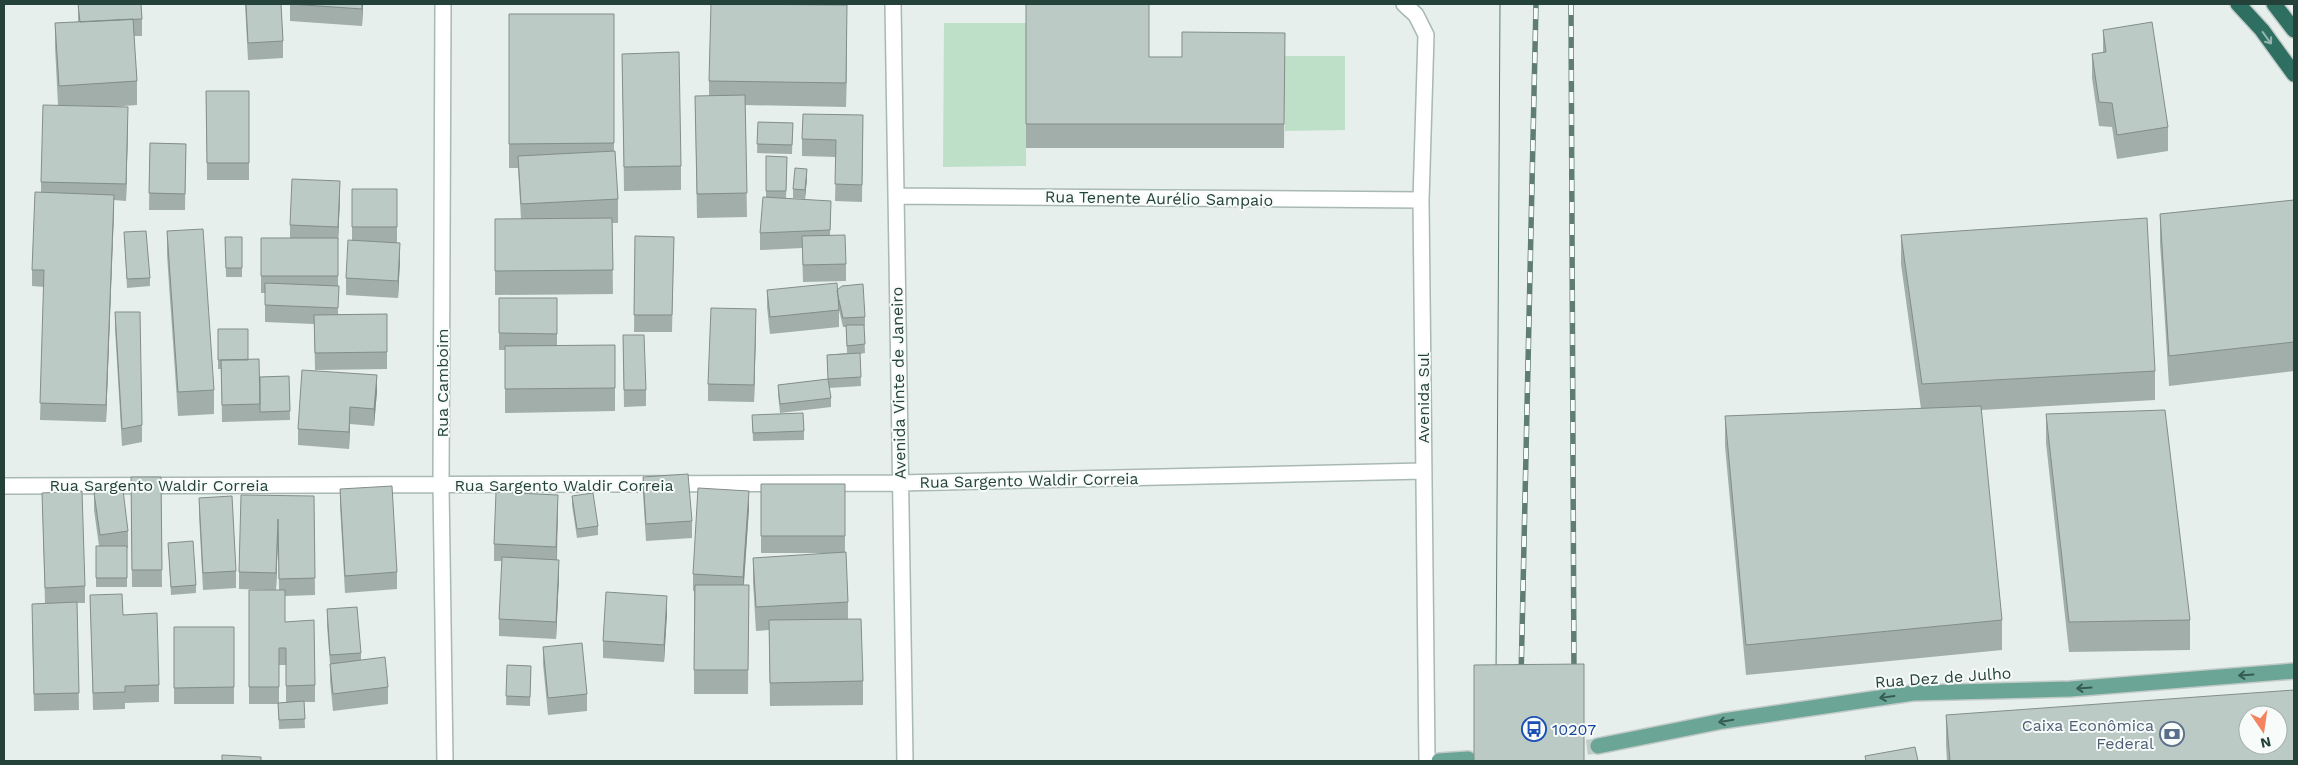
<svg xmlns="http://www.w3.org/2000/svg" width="2298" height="765" font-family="'Work Sans',sans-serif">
<rect width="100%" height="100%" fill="#e6efeb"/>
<path fill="#bfe0c8" d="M944,23H1026V166L943,167Z
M1285,56H1345V130L1285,131Z"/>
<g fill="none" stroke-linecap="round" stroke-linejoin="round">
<path stroke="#bfccc8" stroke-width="15" stroke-dasharray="15 8" stroke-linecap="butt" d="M1564,750L1598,746"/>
<defs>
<path id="minor" d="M443,4L441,485L445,761
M893,4L905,761
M1404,4L1416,15L1426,35L1421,200L1427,761
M896,196L1421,200
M4,486L900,483L1423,471"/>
<path id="major" d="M1598,746L1723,721L1913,693L2070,689L2294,671
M1439,761L1468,759"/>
<path id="highway" d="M2238,4L2262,30L2294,74
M2274,4L2294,30"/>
</defs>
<use href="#minor" stroke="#a8b8b2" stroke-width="18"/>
<use href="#major" stroke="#c2cac8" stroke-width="18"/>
<use href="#highway" stroke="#c2cac8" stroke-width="18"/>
<use href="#minor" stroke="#fff" stroke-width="15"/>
<use href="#major" stroke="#6aa596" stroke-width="15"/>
<use href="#highway" stroke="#2f6f62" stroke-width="15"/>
<path stroke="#5f7d75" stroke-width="1" d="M1496,679L1500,4"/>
<defs>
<path id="rail" d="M1571,4L1574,679
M1521,679L1536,4"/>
</defs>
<use href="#rail" stroke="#5f7d75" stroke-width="5.5"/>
<use href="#rail" stroke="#f7fbf9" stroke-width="4" stroke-dasharray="11" stroke-linecap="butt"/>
</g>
<path fill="#a1aea9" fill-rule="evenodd" d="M78,4L142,19V36H134L137,81V105L110,107L128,124L126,201L114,200L106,422L40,420L44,287L32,286V270L41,192V182L58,105L55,47V23L78,22Z
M245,4H281L283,41V58L248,60Z
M290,4H363L362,26L290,21Z
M1026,4L1149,57H1182L1285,33L1284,148H1026Z
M509,14H614V151L618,199V223H612L613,294L495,295V219H521L518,168H509Z
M847,29L846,107L745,105L747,217L697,218L695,96H709V81Z
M2103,30L2168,127V151L2117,159L2112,127L2099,126L2092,78V54L2103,53Z
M622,54L681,166V190L624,191Z
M206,91H249V180H207Z
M863,115L862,202L835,201L836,157L802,156V139Z
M758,122L793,123L792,154L757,153Z
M150,143L186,144L185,210H149Z
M766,156L787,157L786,199L831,218L830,235L846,264V281L803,282L802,248L760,250V233L766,197Z
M807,178L805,199L793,198V189Z
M352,189H397V243L400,260L398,298L346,295V278L352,241Z
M340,197L338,242V314H387V369L315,370L314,324L265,322V293H261V238H290V225Z
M2294,200V371L2169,386L2160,243V214Z
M167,231L214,390V414L178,416L167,255Z
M124,232L150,278V286L127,288Z
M1901,235L2155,371V400L1981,410L2002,620V650L1746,675L1725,446V416L1921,409L1901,264Z
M635,236L674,237L672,332H634Z
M225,237H242V277H226Z
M767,290H837L865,317V326H864L865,353L860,354L861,386L829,388L831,398V407L780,413L778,394V385L828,379L827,355L847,353L846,327H843L839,310V327L770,334L767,307Z
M499,298H557V346L615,345V411L505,413V350H499Z
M115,312L142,425V442L122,446L115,329Z
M756,326L754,402L708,401V384Z
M218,329L248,360L260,377L289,376L290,420L222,422L221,369H218Z
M623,335L646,390V406L624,407Z
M377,391L374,426L350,424L349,449L298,445V429Z
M2046,414L2190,620V650L2069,652L2046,443Z
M752,415L804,431V440L753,441Z
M131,477H161L162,587H132Z
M643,477L692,521V538L646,541L643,494Z
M761,484H845V552L848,602V619L863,681V705L770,706L769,630L756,631L753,582V558L835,553H761Z
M340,489L397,572V589L345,593L340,506Z
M42,493L85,586V603H77L79,710L34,711L32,620L45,603Z
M94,493L128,531V548H127V587H96V546H99L94,510Z
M314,496L315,595L285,596V622L315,685V702H304L305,728L279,729L278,704H249V590H279L278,536L276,590L239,589V572ZM279,665H286V702L279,703Z
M572,496L598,526V535L577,538L572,505Z
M199,498L236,571V588L203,590L199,515Z
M749,508L744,585H749L748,694H694V591H693V574Z
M558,511L557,559L559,576L556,639L499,636V619L502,561H494V544Z
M168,543L196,585V593L171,595Z
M90,595L123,615L159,685V702L125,703V709L93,710Z
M327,609L361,653V660L388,687V704L333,711L330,681V664L327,626Z
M667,613L664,662L603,658V641Z
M174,627H234V704H174Z
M543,647L587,694V711L548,715L543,664Z
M507,665L531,666L530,706L506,705Z
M1946,715L2294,761H1947L1946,745Z"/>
<path fill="#838d89" d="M362,4H363L362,26Z
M847,5V29L846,107V83Z
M128,107V124L126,201V184Z
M807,169V178L805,199V190Z
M340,181V197L338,243V227Z
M114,195V212L106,422V405Z
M400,243V260L398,298V281Z
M756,309V326L754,402V385Z
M377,375V391L374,426V409Z
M350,407V424L349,449V432Z
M749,491V508L743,594V577Z
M558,495V511L556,563V547Z
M278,519V536L276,590V573Z
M559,560V576L556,639V622Z
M667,596V613L664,662V645Z"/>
<path fill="#bbcac4" stroke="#838d89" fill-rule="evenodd" d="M78,4H141L142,19L80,22Z
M246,4H281L283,41L248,43Z
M290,4H362V9Z
M711,4L847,5L846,83L709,81Z
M1026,4H1149V57H1182V32L1285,33L1284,124H1026Z
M509,14H614V143L509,144Z
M133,19L137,81L59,86L55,23Z
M2152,22L2168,127L2117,135L2112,103L2099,102L2092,54L2106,52L2103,30Z
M679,52L681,166L624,167L622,54Z
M206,91H249V163H207Z
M745,95L747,193L697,194L695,96Z
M43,105L128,107L126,184L41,182Z
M803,114L863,115L862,185L835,184L836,140L802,139Z
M758,122L793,123L792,145L757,144Z
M150,143L186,144L185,194L149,193Z
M615,151L618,199L521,204L518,156Z
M766,156L787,157L786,191H766Z
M795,168L807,169L805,190L793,189Z
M292,179L340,181L338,227L290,225Z
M352,189H397V227H352Z
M35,192L114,195L106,405L40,403L44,270H32Z
M763,197L831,201L830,230L760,233Z
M2294,200V342L2169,356L2160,214Z
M612,218L613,270L495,271V219Z
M2147,218L2155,371L1922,384L1901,235Z
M203,229L214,390L178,392L167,231Z
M146,231L150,278L127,279L124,232Z
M845,235L846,264L803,265L802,236Z
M635,236L674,237L672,315H634Z
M225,237H242V268H226Z
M261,238H338V276H261Z
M348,240L400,243L398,281L346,278Z
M265,283L339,286L338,308L265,305Z
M837,283L839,310L770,317L767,290Z
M863,284L865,317L843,318L838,296L837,290L842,286Z
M499,298H557V334L499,333Z
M711,308L756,309L754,385L708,384Z
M115,312H140L142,425L122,429Z
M387,314V352L315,353L314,315Z
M846,325H864L865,344L847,346Z
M218,329H248V360H218Z
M623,335H644L646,390H624Z
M615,345V388L505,389V346Z
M860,353L861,377L828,379L827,355Z
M259,359L260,404L222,405L221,360Z
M302,370L377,375L374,409L350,407L349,432L298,429Z
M289,376L290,411L260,412V377Z
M828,379L831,398L780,404L778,385Z
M1981,406L2002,620L1746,645L1725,416Z
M2165,410L2190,620L2069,622L2046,414Z
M803,413L804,431L753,433L752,415Z
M688,474L692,521L646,524L643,477Z
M131,477H161L162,570H132Z
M761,484H845V536H761Z
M392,486L397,572L345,576L340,489Z
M698,488L749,491L743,577L693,574Z
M123,490L128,531L100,535L94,493Z
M82,491L85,586L45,588L42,493Z
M496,492L558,495L556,547L494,544Z
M593,493L598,526L577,529L572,496Z
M241,495L314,496L315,578L279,579L278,519L276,573L239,572Z
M232,496L236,571L203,573L199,498Z
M193,541L196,585L171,587L168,543Z
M96,546H127V578H96Z
M846,552L848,602L756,607L753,558Z
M502,557L559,560L556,622L499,619Z
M695,585H749L748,670H694Z
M249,590H285V622L314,620L315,685L286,686V648H279V687H249Z
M606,592L667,596L664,645L603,641Z
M122,594L123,615L157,613L159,685L125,686V692L93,693L90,595Z
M77,602L79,693L34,694L32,604Z
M357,607L361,653L330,655L327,609Z
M861,619L863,681L770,683L769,620Z
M174,627H234V687L174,688Z
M582,643L587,694L548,698L543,647Z
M385,657L388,687L333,694L330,664Z
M1584,664V761H1474V665Z
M507,665L531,666L530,697L506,696Z
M2294,690V761H1950L1946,715ZM2248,715H2278V745H2248Z
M304,701L305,719L279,720L278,703Z
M1915,747L1918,761H1866L1865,756Z
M222,755L261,757V761H222Z"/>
<defs><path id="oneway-shaft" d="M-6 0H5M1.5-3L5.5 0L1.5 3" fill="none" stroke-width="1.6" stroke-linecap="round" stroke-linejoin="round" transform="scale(1.25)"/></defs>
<use stroke="#93b5ae" href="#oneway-shaft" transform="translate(2267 38) rotate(54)"/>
<g stroke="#365b51">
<use href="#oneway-shaft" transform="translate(2246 675) rotate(176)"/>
<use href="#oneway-shaft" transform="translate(2084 688) rotate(176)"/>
<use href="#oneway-shaft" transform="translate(1887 697) rotate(172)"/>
<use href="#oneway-shaft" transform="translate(1726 721) rotate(170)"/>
</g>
<defs>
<symbol id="bus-ring" viewBox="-11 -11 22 22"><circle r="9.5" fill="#f7fbf9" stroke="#1a4fb4" stroke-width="1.5"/><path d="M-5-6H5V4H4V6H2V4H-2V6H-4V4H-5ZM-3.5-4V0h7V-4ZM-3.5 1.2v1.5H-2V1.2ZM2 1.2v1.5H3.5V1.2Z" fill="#1a4fb4"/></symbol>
<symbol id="bank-ring" viewBox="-11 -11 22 22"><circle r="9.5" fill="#f7fbf9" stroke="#5c6f8a" stroke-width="1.5"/><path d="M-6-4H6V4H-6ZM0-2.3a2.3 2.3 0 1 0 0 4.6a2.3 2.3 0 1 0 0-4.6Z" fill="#5c6f8a"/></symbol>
</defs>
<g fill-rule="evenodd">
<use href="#bus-ring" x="1520" y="715" width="28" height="28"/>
<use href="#bank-ring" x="2158" y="720" width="28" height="28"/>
</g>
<g text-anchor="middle" stroke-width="4" stroke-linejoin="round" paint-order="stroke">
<g font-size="16" fill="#24423a" stroke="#f7fbf9">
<text transform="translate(1159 198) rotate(1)" y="6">Rua Tenente Aurélio Sampaio</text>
<text transform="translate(442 383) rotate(-90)" y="6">Rua Camboim</text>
<text transform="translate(898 383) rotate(-91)" y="6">Avenida Vinte de Janeiro</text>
<text transform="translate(1423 398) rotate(-90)" y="6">Avenida Sul</text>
<text transform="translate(1029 480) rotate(-1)" y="6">Rua Sargento Waldir Correia</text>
<text x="159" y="491">Rua Sargento Waldir Correia</text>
<text x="564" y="491">Rua Sargento Waldir Correia</text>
<text transform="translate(1943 677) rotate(-4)" y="6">Rua Dez de Julho</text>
</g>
<g font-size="16" fill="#4e5e75" stroke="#f7fbf9" text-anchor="end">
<text x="2154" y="731">Caixa Econômica<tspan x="2154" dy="18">Federal</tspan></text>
</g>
<g font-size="16" fill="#164399" stroke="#f7fbf9" text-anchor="start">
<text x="1552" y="735">10207</text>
</g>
</g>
<rect width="2298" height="765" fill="none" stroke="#24423a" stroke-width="10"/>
<g transform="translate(2263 730) rotate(167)"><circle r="24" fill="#f7fbf9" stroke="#a3b1ad"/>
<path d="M0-4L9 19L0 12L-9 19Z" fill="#f4845f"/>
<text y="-8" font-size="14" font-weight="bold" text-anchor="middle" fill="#24423a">N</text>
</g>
</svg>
